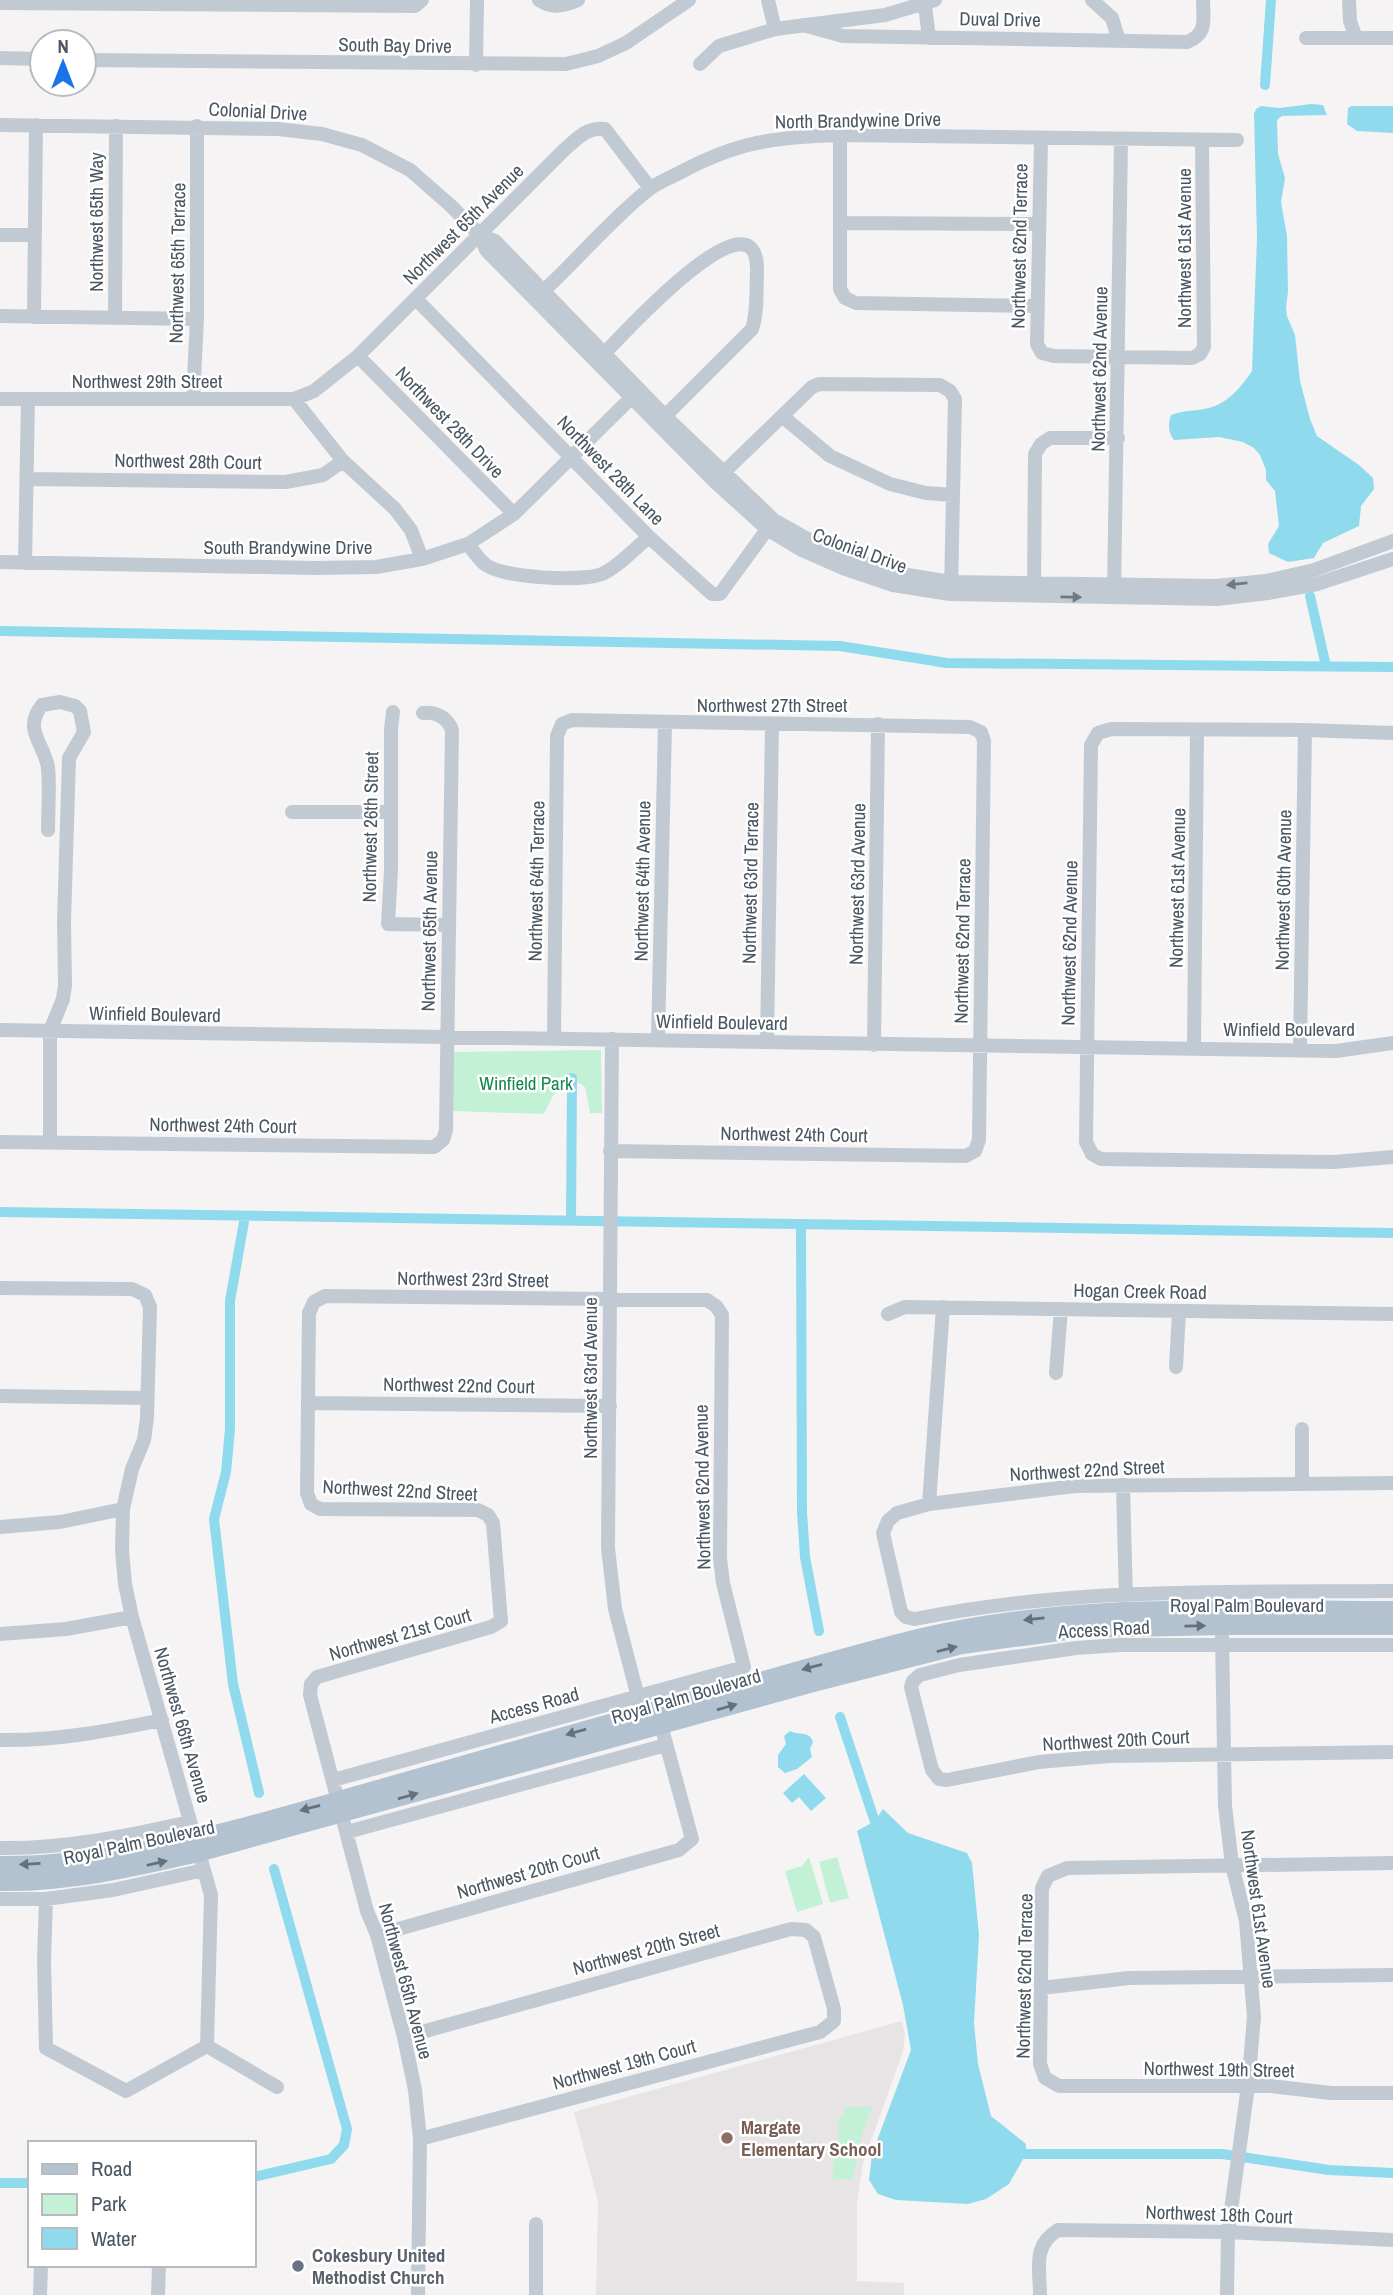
<svg xmlns="http://www.w3.org/2000/svg" width="1393" height="2295" font-family="'Archivo Narrow',sans-serif">
<rect width="100%" height="100%" fill="#f5f3f3"/>
<path fill="#e6e4e5" d="M902,2021L905,2034L903,2051L863,2163L857,2202V2281L904,2283V2295H596L598,2201L574,2112Z"/>
<path fill="#c3f1d5" d="M601,1050L602,1113H590L585,1087L579,1083L564,1084L553,1096L544,1114L452,1111L453,1052Z
M809,1857L823,1904L797,1912L785,1871L802,1866Z
M837,1857L849,1898L830,1903L819,1862Z
M844,2107H872L861,2136L853,2179H833L834,2155L838,2151L839,2116H844Z"/>
<path fill="#90daee" d="M1311,104L1323,105L1327,115L1282,116L1277,120L1278,154L1285,178L1281,202L1287,236L1288,292L1286,307L1287,316L1295,335L1300,381L1310,419L1317,436L1359,465L1373,478L1374,489L1361,506L1359,526L1323,543L1314,558L1288,562L1269,553L1268,544L1279,526L1275,491L1266,480V470L1260,455L1254,448L1243,442L1219,437L1174,440C1168,432 1168,425 1171,415C1185,409 1201,412 1215,406C1231,400 1243,384 1252,371L1257,238L1254,114L1256,109L1261,106L1280,108Z
M1351,106H1393V133L1357,131L1347,124L1348,108Z
M790,1731C799,1736 809,1730 813,1742L810,1749L812,1757L797,1769L785,1773L778,1767V1755L786,1744L784,1736Z
M804,1774L826,1798L811,1811L799,1797L792,1803L783,1793Z
M883,1809L908,1833L967,1853L972,1863L979,1935L974,2023L978,2064L991,2116L1026,2144V2154L1009,2184L986,2199L968,2204L896,2200L878,2194L869,2180L872,2154L911,2050L903,2005L857,1831L875,1821Z"/>
<g fill="none" stroke-linecap="round" stroke-linejoin="round">
<path stroke="#90daee" stroke-width="10" d="M1265,85L1271,0
M1310,596L1326,666
M0,631L840,646L947,663L1393,667
M0,1212L1393,1233
M245,1216L230,1301V1429L226,1472L214,1519L233,1684L259,1793
M571,1221L572,1078
M801,1224L802,1512L805,1557L819,1631
M840,1717L878,1831
M1013,2154H1222L1329,2170L1393,2173
M254,2177L331,2159L344,2145L347,2129L274,1869
M0,2183H30"/>
<path stroke="#c1cad2" stroke-width="14" d="M539,0C552,9 564,6 578,0
M768,0L775,29
M1092,0L1112,18L1119,41
M1349,0L1350,21L1356,38
M0,3L415,6L422,0
M925,5L929,38
M803,25L843,36L1187,42C1208,34 1203,20 1203,0
M1306,38H1393
M0,58L42,59
M84,60L566,64L598,56L626,43L689,0
M700,64L719,46L775,29L885,15L935,0
M476,65L477,0
M0,125L278,129L322,134L362,145L410,170L450,205L480,235L486,250L715,482L767,529L800,549L843,568L893,585L950,594L1217,599L1268,593L1317,584L1393,559
M840,135V289L845,298L856,303L1037,306
M1041,139L1037,344L1042,353L1054,356L1192,358L1200,354L1204,347L1202,140
M840,223L1038,224
M0,235H34
M480,235L495,241L665,416L774,520L806,538L846,557L895,573L951,582L1216,586L1266,581L1314,570L1393,541
M537,297C575,263 608,222 648,190C658,182 670,178 681,172C739,141 776,137 840,135L1237,140
M416,299L649,537L712,594H720L771,524
M0,316L197,319
M34,317L36,125
M115,318L116,126
M358,356L514,514
M600,358C616,342 759,182 757,271C756,290 758,311 752,329L659,422
M0,399H294L314,391L358,356L565,149C578,138 587,127 605,129L650,188
M193,399L197,319V126
M294,399L343,461L395,509L411,530L422,559
M782,416L830,456L890,484L926,493L953,495
M718,478L812,387L819,384L940,385L950,391L955,399L951,592
M27,479L286,482L323,475L343,461
M468,544C473,551 479,560 486,565C506,578 580,582 602,574C617,568 636,547 649,537
M0,562L314,568L376,567L422,559L468,544L514,514L636,393
M25,563L28,399
M1114,593L1121,140
M1034,594L1035,454L1041,444L1050,438H1118
M393,712L391,729V870L388,924L448,925
M1393,733L1305,730L1111,729L1098,733L1091,745L1086,1142L1092,1154L1101,1159L1334,1162L1393,1157
M292,812H390
M48,830C48,810 50,788 48,768C45,744 22,730 42,705L60,702L75,706L80,711L84,732L69,758L64,922L65,985L63,999L50,1031V1142
M0,1030L1336,1051L1393,1043
M554,1039L557,736L562,724L572,720L970,727L981,732L984,741L979,1140L975,1151L966,1156L610,1151
M612,1039L608,1548L615,1609L640,1705
M658,1040L665,723
M767,1042L772,724
M874,1045L878,724
M1194,1048L1197,730
M1300,1050L1305,730
M0,1142L434,1147L443,1140L446,1130L452,730C447,717 436,712 423,713
M0,1288L132,1289L145,1295L150,1307L147,1418L144,1440L132,1469L123,1509L122,1550L125,1584L132,1617L211,1895L207,2046L126,2091L46,2048L44,1960L46,1899
M888,1314L905,1307L1393,1314
M1176,1367L1179,1311
M1056,1373L1061,1309
M0,1396L147,1398
M308,1403L610,1406
M1302,1429V1483
M1393,1483L1075,1486L929,1504L897,1513L888,1521L883,1533L901,1612L906,1617L915,1619C1073,1587 1233,1592 1393,1591
M1123,1485L1126,1601
M929,1504L943,1307
M0,1527L60,1522L123,1509
M0,1634L66,1629L132,1617
M1222,1636L1225,1806L1232,1865L1246,1921L1254,2017L1248,2086L1228,2232L1227,2295
M1393,1645H1120L1076,1648L959,1665L920,1675L913,1681L911,1687L932,1770L939,1779L947,1780L1039,1762L1109,1756L1393,1752
M0,1740C55,1741 108,1731 162,1720
M333,1780L744,1667L723,1583L720,1558L722,1315L716,1306L707,1300L325,1296L314,1302L309,1313L307,1493L311,1504L320,1509L478,1510L488,1515L493,1523L501,1621L491,1627L317,1677L311,1684L310,1695L367,1911L377,1935L404,2037L415,2090L420,2139L418,2295
M347,1832L666,1745
M0,1848C65,1849 127,1836 189,1822
M1393,1863L1067,1868L1048,1876L1042,1888L1040,2064L1045,2078L1059,2086H1270L1331,2093H1393
M0,1899H46L113,1890L204,1870
M377,1935L679,1850L692,1839L661,1725
M1041,1988L1129,1978L1393,1975
M404,2037L791,1929L806,1930L814,1937L834,2009V2021L820,2032L420,2139
M207,2046L277,2087
M40,2295L41,2265
M158,2295L159,2265
M536,2295V2224
M1040,2295C1040,2268 1032,2246 1058,2230L1228,2232L1393,2240"/>
<path stroke="#b3c2d1" stroke-width="18" d="M0,1865C125,1866 258,1823 378,1789C502,1754 625,1718 750,1684C807,1668 864,1651 922,1637C1075,1601 1237,1610 1393,1610
M0,1882C68,1883 133,1868 198,1853L813,1683L962,1645L1082,1629L1222,1626H1393"/>
</g>
<defs><path id="oneway-solid" d="M-6-.8H1V-3.2L6.5 0L1 3.2V.8H-6Z" transform="scale(1.75)"/></defs>
<g fill="#6e7983">
<use href="#oneway-solid" transform="translate(1237 584) rotate(174)"/>
<use href="#oneway-solid" transform="translate(1071 597) rotate(1)"/>
</g>
<g fill="#64717d">
<use href="#oneway-solid" transform="translate(1034 1619) rotate(174)"/>
<use href="#oneway-solid" transform="translate(1195 1626) rotate(-1)"/>
<use href="#oneway-solid" transform="translate(947 1649) rotate(-14)"/>
<use href="#oneway-solid" transform="translate(812 1667) rotate(165)"/>
<use href="#oneway-solid" transform="translate(727 1707) rotate(-16)"/>
<use href="#oneway-solid" transform="translate(576 1732) rotate(164)"/>
<use href="#oneway-solid" transform="translate(408 1796) rotate(-16)"/>
<use href="#oneway-solid" transform="translate(310 1808) rotate(165)"/>
<use href="#oneway-solid" transform="translate(157 1863) rotate(-13)"/>
<use href="#oneway-solid" transform="translate(30 1864) rotate(177)"/>
</g>
<circle fill="#8d6e63" stroke="#fff" stroke-width="2.5" cx="727" cy="2138" r="7"/>
<circle fill="#6b7280" stroke="#fff" stroke-width="2.5" cx="298" cy="2266" r="7"/>
<g text-anchor="middle" stroke-width="5" stroke-linejoin="round" paint-order="stroke">
<g font-size="19" fill="#4a5661" stroke="#fff">
<text transform="translate(1000 19) rotate(1)" y="7">Duval Drive</text>
<text transform="translate(395 45) rotate(1)" y="7">South Bay Drive</text>
<text transform="translate(258 111) rotate(3)" y="7">Colonial Drive</text>
<text transform="translate(858 120) rotate(-1)" y="7">North Brandywine Drive</text>
<text transform="translate(96 222) rotate(-90)" y="7">Northwest 65th Way</text>
<text transform="translate(463 224) rotate(-45)" y="7">Northwest 65th Avenue</text>
<text transform="translate(1019 246) rotate(-89)" y="7">Northwest 62nd Terrace</text>
<text transform="translate(1184 248) rotate(-90)" y="7">Northwest 61st Avenue</text>
<text transform="translate(177 263) rotate(-89)" y="7">Northwest 65th Terrace</text>
<text transform="translate(1099 369) rotate(-89)" y="7">Northwest 62nd Avenue</text>
<text x="147" y="388">Northwest 29th Street</text>
<text transform="translate(450 422) rotate(46)" y="7">Northwest 28th Drive</text>
<text transform="translate(188 461) rotate(1)" y="7">Northwest 28th Court</text>
<text transform="translate(611 470) rotate(46)" y="7">Northwest 28th Lane</text>
<text x="288" y="554">South Brandywine Drive</text>
<text transform="translate(860 550) rotate(20)" y="7">Colonial Drive</text>
<text x="772" y="712">Northwest 27th Street</text>
<text transform="translate(370 827) rotate(-89)" y="7">Northwest 26th Street</text>
<text transform="translate(536 881) rotate(-89)" y="7">Northwest 64th Terrace</text>
<text transform="translate(642 881) rotate(-89)" y="7">Northwest 64th Avenue</text>
<text transform="translate(750 883) rotate(-89)" y="7">Northwest 63rd Terrace</text>
<text transform="translate(857 884) rotate(-89)" y="7">Northwest 63rd Avenue</text>
<text transform="translate(1177 888) rotate(-89)" y="7">Northwest 61st Avenue</text>
<text transform="translate(1283 890) rotate(-89)" y="7">Northwest 60th Avenue</text>
<text transform="translate(429 931) rotate(-89)" y="7">Northwest 65th Avenue</text>
<text transform="translate(962 941) rotate(-89)" y="7">Northwest 62nd Terrace</text>
<text transform="translate(1069 943) rotate(-89)" y="7">Northwest 62nd Avenue</text>
<text transform="translate(155 1014) rotate(1)" y="7">Winfield Boulevard</text>
<text transform="translate(722 1022) rotate(1)" y="7">Winfield Boulevard</text>
<text x="1289" y="1036">Winfield Boulevard</text>
<text transform="translate(223 1125) rotate(1)" y="7">Northwest 24th Court</text>
<text transform="translate(794 1134) rotate(1)" y="7">Northwest 24th Court</text>
<text transform="translate(473 1279) rotate(1)" y="7">Northwest 23rd Street</text>
<text transform="translate(1140 1291) rotate(1)" y="7">Hogan Creek Road</text>
<text transform="translate(590 1378) rotate(-90)" y="7">Northwest 63rd Avenue</text>
<text transform="translate(459 1385) rotate(1)" y="7">Northwest 22nd Court</text>
<text transform="translate(1087 1470) rotate(-3)" y="7">Northwest 22nd Street</text>
<text transform="translate(702 1487) rotate(-91)" y="7">Northwest 62nd Avenue</text>
<text transform="translate(400 1490) rotate(3)" y="7">Northwest 22nd Street</text>
<text x="1247" y="1612">Royal Palm Boulevard</text>
<text transform="translate(1104 1629) rotate(-3)" y="7">Access Road</text>
<text transform="translate(400 1634) rotate(-16)" y="7">Northwest 21st Court</text>
<text transform="translate(686 1696) rotate(-16)" y="7">Royal Palm Boulevard</text>
<text transform="translate(534 1705) rotate(-15)" y="7">Access Road</text>
<text transform="translate(183 1725) rotate(74)" y="7">Northwest 66th Avenue</text>
<text transform="translate(1116 1740) rotate(-3)" y="7">Northwest 20th Court</text>
<text transform="translate(139 1842) rotate(-12)" y="7">Royal Palm Boulevard</text>
<text transform="translate(528 1872) rotate(-16)" y="7">Northwest 20th Court</text>
<text transform="translate(1259 1909) rotate(82)" y="7">Northwest 61st Avenue</text>
<text transform="translate(646 1949) rotate(-15)" y="7">Northwest 20th Street</text>
<text transform="translate(1024 1976) rotate(-89)" y="7">Northwest 62nd Terrace</text>
<text transform="translate(406 1981) rotate(75)" y="7">Northwest 65th Avenue</text>
<text transform="translate(624 2064) rotate(-15)" y="7">Northwest 19th Court</text>
<text transform="translate(1219 2069) rotate(1)" y="7">Northwest 19th Street</text>
<text transform="translate(1219 2214) rotate(2)" y="7">Northwest 18th Court</text>
</g>
<g font-size="19" fill="#17864f" stroke="#fff">
<text x="526" y="1090">Winfield Park</text>
</g>
<g font-size="19" font-weight="bold" fill="#785e54" stroke="#fff" text-anchor="start">
<text x="741" y="2134">Margate<tspan x="741" dy="22">Elementary School</tspan></text>
</g>
<g font-size="19" font-weight="bold" fill="#5b616d" stroke="#fff" text-anchor="start">
<text x="312" y="2262">Cokesbury United<tspan x="312" dy="22">Methodist Church</tspan></text>
</g>
</g>
<rect x="28" y="2141" width="228" height="126" fill="#ffffff" stroke="#b7bbc0" stroke-width="2"/>
<rect x="42" y="2164" width="35" height="10" fill="#b3c2d1" stroke="#b7bbc0" stroke-width="2"/>
<text x="91" y="2176" font-size="21" fill="#4a5661">Road</text>
<rect x="42" y="2194" width="35" height="21" fill="#c3f1d5" stroke="#b7bbc0" stroke-width="2"/>
<text x="91" y="2211" font-size="21" fill="#4a5661">Park</text>
<rect x="42" y="2228" width="35" height="21" fill="#90daee" stroke="#b7bbc0" stroke-width="2"/>
<text x="91" y="2246" font-size="21" fill="#4a5661">Water</text>
<g transform="translate(63 63)"><circle r="33" fill="#ffffff" stroke="#b7bbc0" stroke-width="2"/>
<path d="M0-5L12 26L0 18L-12 26Z" fill="#1a73e8"/>
<text y="-10" font-size="19" font-weight="bold" text-anchor="middle" fill="#4a5661">N</text>
</g>
</svg>
